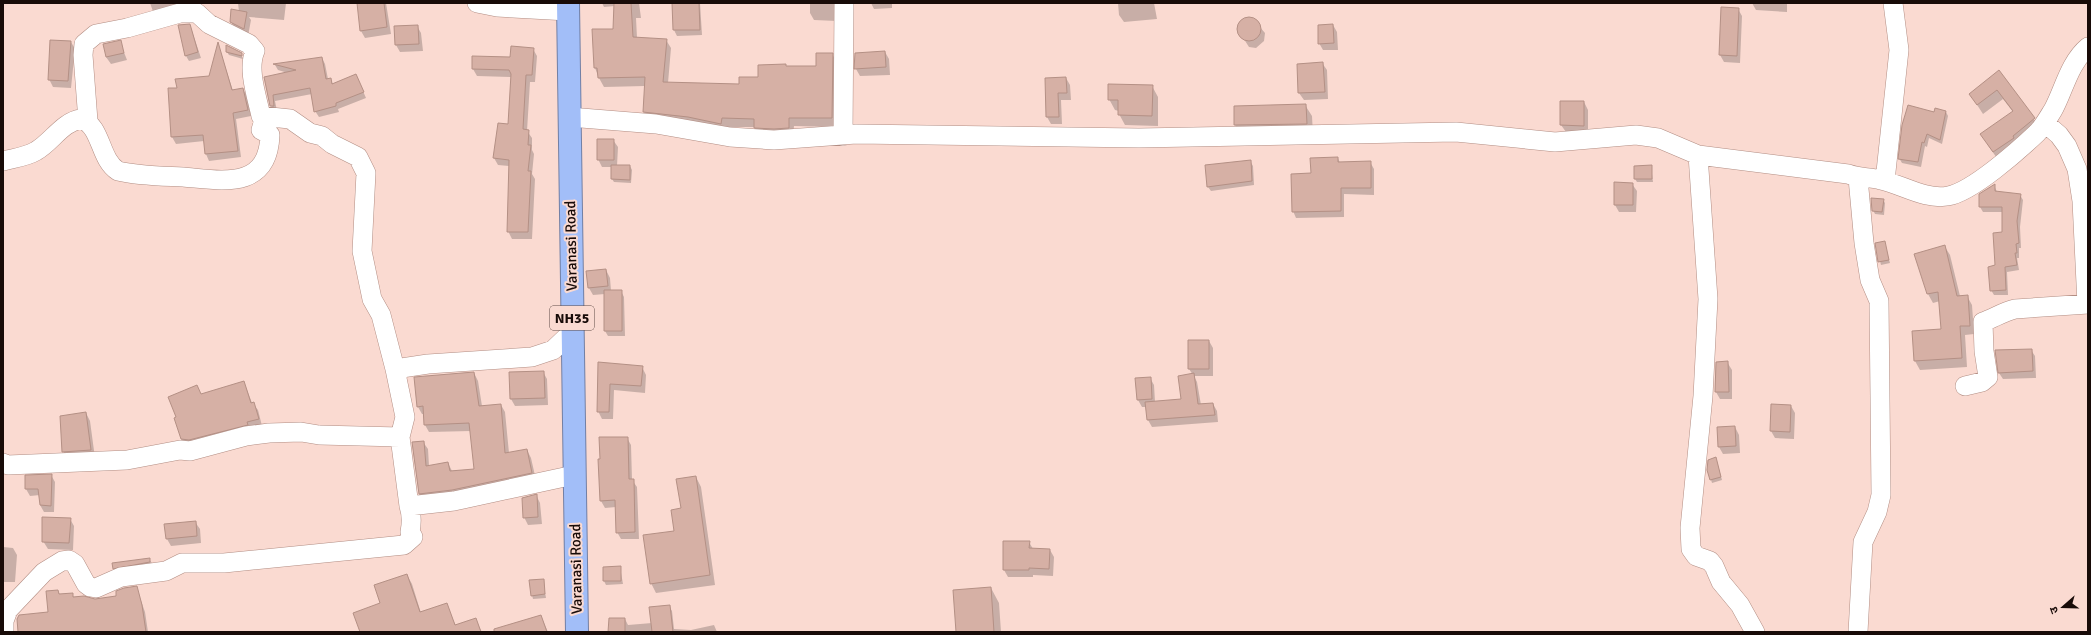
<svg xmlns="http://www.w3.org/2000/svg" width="2091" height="635" font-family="Signika,'Noto Sans Devanagari',sans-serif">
<rect width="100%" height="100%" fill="#fadad1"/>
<path fill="#0003" d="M150,3H178L179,10L155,17Z
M238,3H286L284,20L249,17L251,20L248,36L235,29L231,22L239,12Z
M358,3H386L391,34L365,38L361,31Z
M602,3H639L641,18H636L637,38L666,40L671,48L668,83L740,85L787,67H817L832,54L837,62V127L794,126L793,136H760L754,127H727V133L649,120L644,112L645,86L604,87L599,78L595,68L593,30H614L615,6L604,7Z
M672,3H700L702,35L677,36L674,30Z
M810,3H837V21L814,20L810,13Z
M871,3H892V8L874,9Z
M1118,3H1154L1157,19L1124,22L1119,15Z
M1752,3H1787V12L1756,10Z
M1722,8L1738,9L1742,16L1740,63L1724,62L1720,55Z
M1245,18H1252L1265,33L1264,41L1256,48L1249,47L1238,30L1239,23Z
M190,25L201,58L189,61L186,56Z
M1333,25L1337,32L1338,50H1323L1319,43Z
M417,26L421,33L423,51L400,52L396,45Z
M71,42L75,49L71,88L53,87L49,79Z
M120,42L127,60L111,64L106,57Z
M218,44L233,91L243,89L247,96L251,116L236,119L241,157L209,161L206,154L204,141L176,144L172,137L169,89L178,88L210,77Z
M533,49L537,56L535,82H530L527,131L532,138V150L534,154L532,174L535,179L532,239H512L508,231L509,166L498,165L494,158L509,125L511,77L477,76L473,69L511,58Z
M227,52L241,54L243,59L229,55Z
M885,52L889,59L890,75L860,76L856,69Z
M322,58L325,64L328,79H330L333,84L356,75L366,98L338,109L339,112L319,117L315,111L312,94L275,101L277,111H274L271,106L265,78L288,73L278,70L275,65Z
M1322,63L1327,70L1328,99L1304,100L1299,93L1298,64Z
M1999,72L2040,128L1999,161L1987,144L2013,112L2003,99L1983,114L1970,94Z
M1066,78L1070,85L1071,100H1061L1062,124H1051L1047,117L1046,79Z
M1152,86L1158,97V126L1125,125L1119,114V111L1115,110L1109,99Z
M1561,102H1584L1588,110V133L1566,132L1561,125Z
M1305,105L1312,116L1313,135L1242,136L1235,125Z
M1946,112L1948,116L1942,144L1929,138L1927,147L1925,146L1921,167L1902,163L1899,158Z
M613,140L618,147L617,166H630L632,170L631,183L614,182L612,179V167H602L598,159Z
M1338,158L1340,163L1370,162L1374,169V195L1344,194V217L1296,218L1293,211L1312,174Z
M1250,161L1253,166L1254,185L1211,191L1208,187Z
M1651,166L1653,182H1637L1635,179Z
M1632,184L1637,191L1636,212H1619L1615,205Z
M1994,185L1997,192L2020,195L2023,200L2020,227L2021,248H2019V258H2017L2019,270L2007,272L2008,295H1994L1991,290L2003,233V212H1983L1980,207Z
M1883,200L1885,203L1884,215L1875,214L1873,210Z
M1884,242L1890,263L1881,265L1876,244Z
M1945,247L1950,255L1960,296H1967L1972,305L1974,334L1965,335L1967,367L1920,370L1915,361L1942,330L1940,301L1933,303L1928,294L1916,255Z
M606,270L610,278L611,291H621L624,297L625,336H608L605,331V294L593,295L589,288Z
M1209,341L1213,348V376H1194L1197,382L1201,405L1213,404L1217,411L1218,422L1152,427L1148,420L1147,407H1142L1138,400L1150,378L1154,385L1155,402L1182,400L1193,375L1189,369Z
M2031,350L2035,356L2036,378L2003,379L1999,373Z
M1727,362L1732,370V399H1720L1716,392Z
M599,364L642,367L646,375L645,393L614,390L613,419H602L598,411Z
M543,372L547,379L548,405L515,406L511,399L510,373Z
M474,373L478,381L482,406L501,405L505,412L509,453L527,450L531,458L536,480L424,501L419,494L423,442L428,449L429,466L448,463L452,471L475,470L471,431L429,432L425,425L424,414H422L418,407Z
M244,382L252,403L258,410L262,426L186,446L181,439L202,395Z
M1772,405L1791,406L1795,413L1794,439L1775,438L1771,431Z
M86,413L90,421L95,458L67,459L63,451Z
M1735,427L1739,435L1740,453L1723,454L1719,447Z
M627,438L631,445L632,480L637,487L639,539H621L617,532L616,507L605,508L601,501L599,460Z
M1717,462L1722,480L1712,483L1708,470Z
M51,475L55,482L54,512H44L40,505V495L30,496L26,489V476Z
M696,477L701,487L715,585L656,593L651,583L675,532Z
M536,495L540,503L542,524L528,525L524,517Z
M70,519L74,526L73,550L48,549L43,541Z
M195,522L200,529L201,543L171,546L167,539Z
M1004,542H1029L1033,549L1050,550L1054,557L1053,576L1033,575V577H1008L1004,570Z
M3,547L13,548L17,555L15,582H3Z
M149,559L154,566L118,576L114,568Z
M620,567L623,584L606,585L604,581V568Z
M407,575L412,584L421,613L446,604L456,626L475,619L482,632H361L381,603Z
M543,580L546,598L533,599L532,595Z
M136,587L145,612L148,632H19L49,613L58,591L60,595L72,594L74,598L95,600L117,597Z
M991,588L999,603L1001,632H957Z
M669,606L672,611L674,629L691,630L714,625L717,632H609L625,619L628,625L652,623Z
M541,616L548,632H492Z"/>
<path fill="#d6b0a5" stroke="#b49085" d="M357,3H384L387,27L360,31Z
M614,3H631L633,37L667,39L663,82L739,84V77H758V65L786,64V66H816V53H833L832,118H789V128L774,129L754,128V119L722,118L721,124L688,117L643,112L645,77L598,78L597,68H594L592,29H613Z
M672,3H699L700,30H673Z
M1721,7L1739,8L1737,56L1719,55Z
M231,9L247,12L244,29L230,22Z
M1237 29a12 12 0 1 1 24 0a12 12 0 1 1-24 0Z
M190,24L198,52L185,56L178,25Z
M1333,24L1334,43L1318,44V25Z
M418,25L419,44L395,45L394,26Z
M50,40L71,41L68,81L48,80Z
M121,40L124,53L106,57L103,44Z
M218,42L232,90L243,88L248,110L233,113L238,151L205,154L203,135L171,137L168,88H177L175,79L209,76Z
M226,45L242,53V56L226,52Z
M511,46L534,48L532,75H526L523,129L529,130L528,145H531L528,171H531L528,232H507L509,160L493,158L498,123L508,124L511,74L509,70L472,69V56L510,57Z
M885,51L886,67L854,69L855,53Z
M322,57L326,79L331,78L332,84L356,74L364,92L336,103V106L314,112L310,88L273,95L274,106H270L264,77L296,70L273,64Z
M1323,62L1325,92L1298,93L1297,64Z
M1999,70L2035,118L2013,136L2014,138L1993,152L1980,134L2013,111L1997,90L1977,105L1969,94Z
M1066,77L1067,93H1058L1059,117H1046L1045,78Z
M1108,84L1153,85L1152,116L1118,115V100H1108Z
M1560,101H1584V126L1560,125Z
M1306,104L1307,124L1234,125V106Z
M1908,105L1934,112L1935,108L1946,111L1940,140L1927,134L1924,143L1922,142L1918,162L1898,159L1902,125Z
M597,139H614V160H597Z
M1338,157V162L1371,161V188H1341V211L1292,212L1291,174L1311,173L1310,158Z
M1251,160L1252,181L1207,187L1205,165Z
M611,165H630V180L611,179Z
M1652,165V179H1634V166Z
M1614,182L1633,183V205H1614Z
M1995,184V191L2021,194L2017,221L2019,243L2016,244L2017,253H2015L2017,265L2005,267L2006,290L1990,291L1988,267L1995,265L1993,233L2002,232V207H1979V194Z
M1871,198L1884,199L1882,212L1872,211Z
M1885,241L1889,260L1878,262L1875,243Z
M1945,245L1957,296L1968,295L1970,326H1960L1962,358L1914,361L1912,331L1941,329L1938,292L1927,294L1914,254Z
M606,269L608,286L588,288L586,271Z
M604,290H622V331H604Z
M1188,340H1209V369H1188Z
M2032,349L2033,371L1998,373L1995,350Z
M1728,361L1729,392H1715L1716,362Z
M598,362L643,366L641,386L610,384L609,412H597Z
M544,371L545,398L510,399L509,372Z
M474,372L479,406L501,404L505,453L527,449L532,473L452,490L419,494L412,442L424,441L426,466L448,462L450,471L474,469L469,423L424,425L423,406L417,407L414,377Z
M1194,373L1198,404L1213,403L1215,415L1147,420L1145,402L1181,399L1178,376Z
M1151,377L1152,399L1137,400L1135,378Z
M244,381L251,403L254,402L259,419L247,422L248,425L189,440L181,439L174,418L176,417L168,397L197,385L201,394Z
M1771,404L1791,405L1790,432L1770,431Z
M86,412L91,450L62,452L60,416Z
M1735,426L1736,446L1718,447L1717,427Z
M599,437H628L629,479H634L635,532L616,533L615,500L600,501L598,459H600Z
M1716,457L1721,477L1710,480L1707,470L1708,460Z
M52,474L51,506L40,505L38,489H25V475Z
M696,476L710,575L650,584L643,535L674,531L671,510L681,508L676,479Z
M537,494L538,517L523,518L522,498Z
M42,517L71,518L69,543L42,542Z
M196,521L197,536L166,539L164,524Z
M1003,541H1030L1029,548L1050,549L1049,569L1029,568V570H1003Z
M150,558V562L113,569L112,563Z
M621,566V581H603V567Z
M407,574L420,612L447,603L455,625L476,618L481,632H360L353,613L380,603L374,585Z
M544,579L545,594L531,596L529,580Z
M137,586L142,605L146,632H18L17,619L19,615L48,612L46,591L58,590L59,594L73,593V597L84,596L95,599L116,596V591L124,588Z
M991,587L994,632H956L953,590Z
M670,605L673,632H652L649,607Z
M541,615L547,632H494V629Z
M609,618H625V632H608Z"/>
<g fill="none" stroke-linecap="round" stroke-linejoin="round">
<defs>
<path id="street" d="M477,3L497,7L568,11
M569,117L656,124L730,137L774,140L856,134L1139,138L1456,132L1555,142L1636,135L1658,138L1698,155L1848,174C1859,178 1870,177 1881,180C1903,185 1925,200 1948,196C1972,192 2019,150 2037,133C2043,127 2048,118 2053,110C2064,90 2069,63 2088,47
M88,121L83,55L84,44L96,34L127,28L180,13H197L209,24L249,44L255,51C247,69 257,97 261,116
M2045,123L2059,135L2067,146L2077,169L2082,201L2087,304
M843,136L844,3
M1698,155L1708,299L1703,396L1690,528L1691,549L1696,556L1710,561L1714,566L1721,582L1740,605L1755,632
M3,161C14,158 26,157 36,151C52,142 62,122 81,119C102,126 99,159 118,171C139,176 161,176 183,177C221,180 268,191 270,135L261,130L264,120L261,116L290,119L310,133L322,136L332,144L358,157L366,173L362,251L372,299L381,315L395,369L405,417L400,437L409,506C412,515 412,522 410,532L413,537L404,545L224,563H182L166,571L121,577L96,588L90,587L86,584L75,564L69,560L62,561L44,572L8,610L4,621V632
M1858,178L1864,243L1870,280L1879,301L1881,495L1877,512L1863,542L1858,632
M1885,181L1899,50L1893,3
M395,369L428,364L532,357L553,350L572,332
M1965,386L1982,382L1988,377L1984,351L1983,322C1994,318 2003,312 2015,309L2088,304
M3,463L8,465L127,460L180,450L190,451L246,436L269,433L301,432L319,435L400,437
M409,506L454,501L574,475"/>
<path id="highway" d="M568,3L577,632"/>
</defs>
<use href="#street" stroke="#b28d83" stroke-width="20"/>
<use href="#highway" stroke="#727fa4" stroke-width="24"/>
<use href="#street" stroke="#fff" stroke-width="19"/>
<use href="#highway" stroke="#a2bef8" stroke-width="22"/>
</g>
<g text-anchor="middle" stroke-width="4" stroke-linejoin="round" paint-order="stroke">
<rect fill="#fadad1" stroke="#5c4944" stroke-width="1" x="550" y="306" width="44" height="24" rx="3"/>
<g font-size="14" font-weight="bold" fill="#180b08">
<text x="572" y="323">NH35</text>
</g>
<g font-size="15" fill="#180b08" stroke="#fadad1">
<text transform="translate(571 246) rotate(-91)" y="5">Varanasi Road</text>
<text transform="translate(576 569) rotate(-91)" y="5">Varanasi Road</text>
</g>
</g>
<rect width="2091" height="635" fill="none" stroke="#180b08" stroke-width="8"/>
<g transform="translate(2063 607) rotate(250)" stroke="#fadad1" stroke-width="3" paint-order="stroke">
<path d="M0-3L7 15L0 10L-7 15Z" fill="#180b08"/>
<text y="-6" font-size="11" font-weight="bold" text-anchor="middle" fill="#180b08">उ</text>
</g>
</svg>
